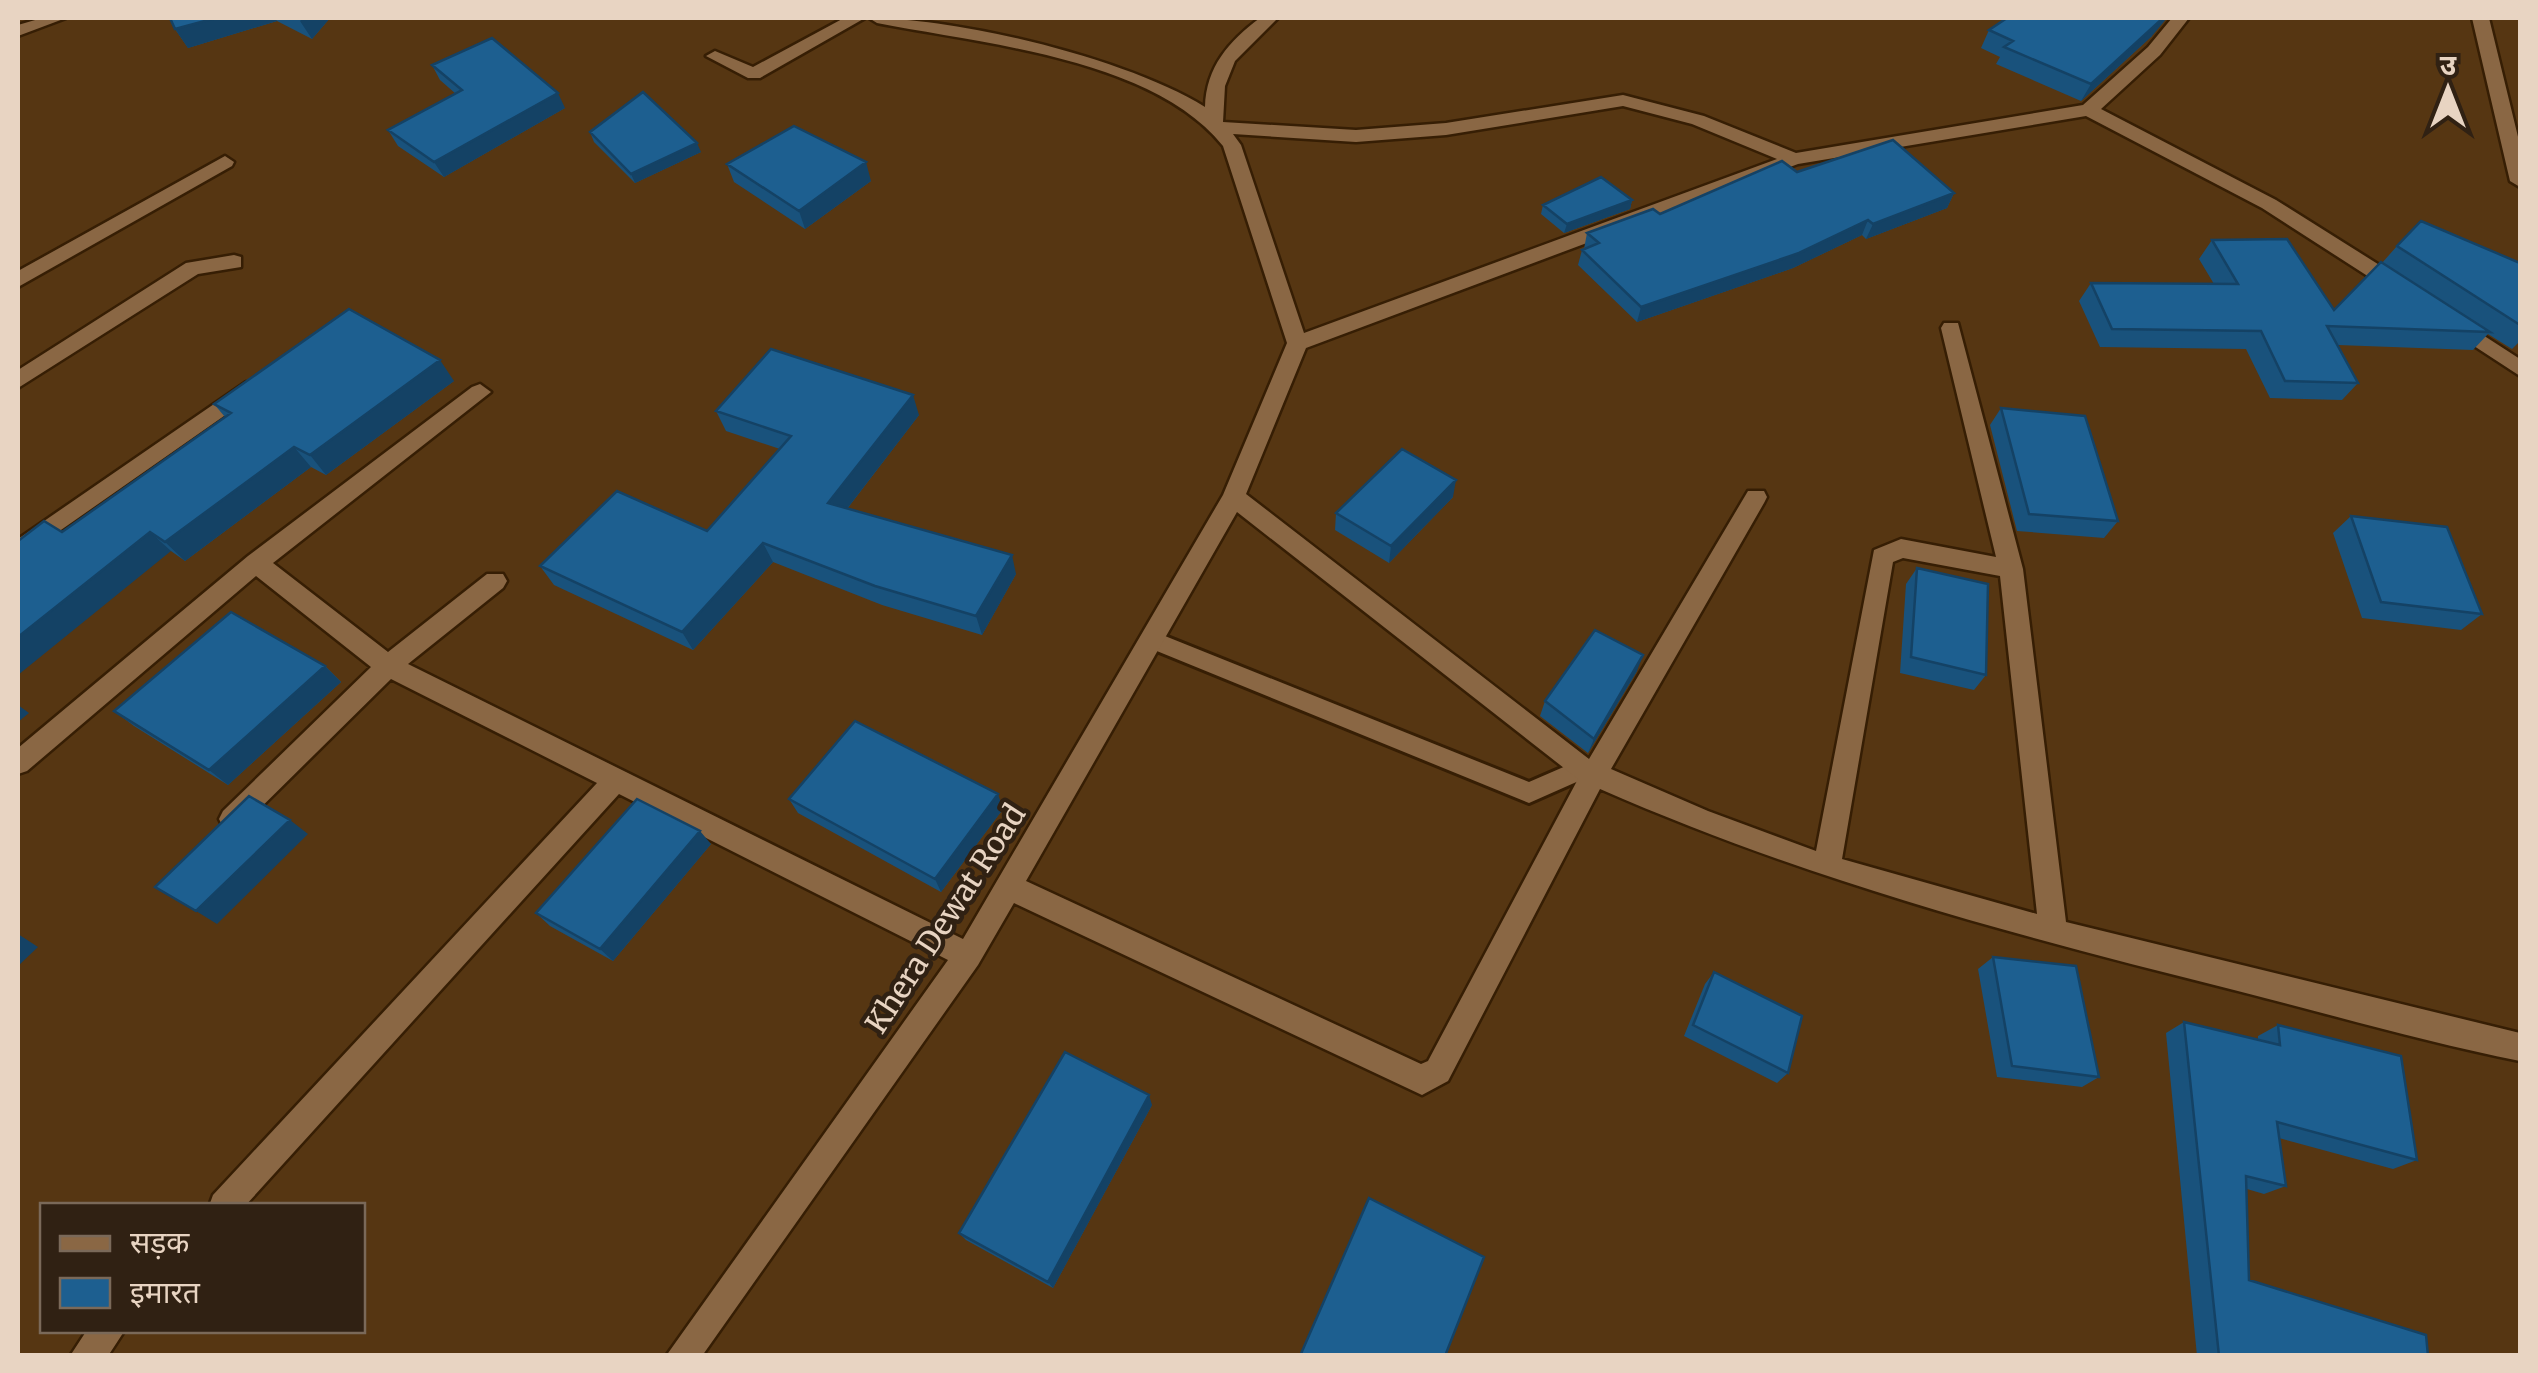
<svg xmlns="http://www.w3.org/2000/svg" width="2538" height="1373" font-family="Merriweather,'Noto Sans Devanagari',serif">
<rect width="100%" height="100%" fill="#563612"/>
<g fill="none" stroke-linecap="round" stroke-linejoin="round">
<defs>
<path id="service" d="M1155,632L1529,782L1582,759L1590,762L1594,769L1590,776L1529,803L1147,647L1144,641L1147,635Z"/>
<path id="minor" d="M42,18H66L18,36V25Z
M844,18H865L760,78H748L706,56L715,51L753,67Z
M869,18C960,18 1128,59 1205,107C1206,67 1229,41 1260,18H1278L1235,61L1225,86L1223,122L1356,130L1446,123L1623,95L1704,116L1796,153L2083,105L2148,47L2172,18H2189L2160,55L2101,109L2276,200L2408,283V293H2394L2262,208L2086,116L1798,164L1306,348L1246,494L1589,759L1748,491H1764L1767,497L1764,503L1611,769L1708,811L1816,851L1874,550L1901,539L1996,557L1941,328L1944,323H1958L2023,569L2066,922L2520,1033V1061C2425,1042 2329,1014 2234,990C2014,935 1808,880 1600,789L1448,1081L1422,1095L1014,903L978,965L702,1356H666L948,960L619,794L245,1206H209L213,1195L597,783L391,679L241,827L232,831L223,827L219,819L223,811L371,667L256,576L27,771L18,774V748L248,556L472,387L480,384L491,392L273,563L388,652L487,574H503L507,581L503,588L408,664L963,939L1223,495L1287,343L1223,146C1153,58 983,44 877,23ZM1623,106L1692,124L1777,159L1304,333L1241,145L1233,134L1356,142L1446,135ZM1237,512L1578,779L1428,1061L1421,1064L1026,881ZM1903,558L2000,576L2037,914L1842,859L1893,562Z
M2472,18H2489L2520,145V187L2510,181Z
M225,156L234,162L232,166L18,287V271Z
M234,255L241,257V267L198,274L18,388V370L186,263Z
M2455,317L2520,359V376L2448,329L2445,324Z
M246,382L257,390L254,395L18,560V539Z
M87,1330H125L108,1356H70Z"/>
</defs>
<use href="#service" stroke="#361e04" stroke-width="6"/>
<use href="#minor" stroke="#361e04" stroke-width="5"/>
<use href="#service" fill="#8a6744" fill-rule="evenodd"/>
<use href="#minor" fill="#8a6744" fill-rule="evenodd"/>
</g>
<path fill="#19527c" d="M170,18H330L312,39L277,21L188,48L175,29Z
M1989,30L2152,36L2081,101L1996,64L2000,57L1981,48Z
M432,65L565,108L444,177L398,146L388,130L456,94L440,80Z
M590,132L701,152L635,183L594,142Z
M727,164L871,181L805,229L734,182Z
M1797,172L1954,193L1947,208L1866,239L1862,235L1793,268L1637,322L1578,265L1582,250L1584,249L1587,233L1660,214Z
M1632,200L1630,209L1564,233L1541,214L1543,205Z
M2212,240L2334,310L2382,263L2397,246L2520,263V341L2512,349L2488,334L2473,350L2338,345L2358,383L2342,400L2270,398L2246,349L2100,347L2079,301L2091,283L2214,284L2199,259Z
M454,381L326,475L311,467L185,561L171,551L62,532L225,417L214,404Z
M2001,408L2118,521L2104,538L2017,531L1990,425Z
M716,411L919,415L847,509L1016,574L982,635L882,605L773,562L693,650L554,585L540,566L707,531L780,449L726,431Z
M1453,497L1389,563L1335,530L1336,513Z
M2351,516L2482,614L2461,630L2362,618L2333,533Z
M1917,568L1986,675L1974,690L1900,673L1906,584Z
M325,666L341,682L228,785L134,726L114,711Z
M1637,671L1588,753L1540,716L1545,701Z
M789,799L1003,809L941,892L798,813Z
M711,844L613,961L550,926L536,913Z
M1993,957L2099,1077L2082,1087L1997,1077L1978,969Z
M1714,972L1788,1073L1777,1083L1684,1036L1705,984Z
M2184,1022L2258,1040V1036L2278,1025L2417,1160L2393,1169L2279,1138L2286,1186L2264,1194L2247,1189L2249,1280L2428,1356H2197L2166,1033Z
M1152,1105L1053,1288L966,1240L959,1233Z"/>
<path fill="#144265" d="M216,18H275L277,21L188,48L175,29Z
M303,18H330L312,39L300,21Z
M2163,18H2167L2152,36L2081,101L2091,84Z
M558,93L565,108L444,177L434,162Z
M697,143L701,152L635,183L631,174Z
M866,162L871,181L805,229L799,211Z
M1954,193L1947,208L1866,239L1873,224Z
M1632,200L1630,209L1564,233L1567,224Z
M1868,220L1862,235L1793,268L1637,322L1641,307Z
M440,360L454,381L326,475L310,455Z
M913,395L919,415L836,523L828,503Z
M294,447L311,467L185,561L165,542Z
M1456,480L1453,497L1389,563L1391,546Z
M150,532L171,551L18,675V637Z
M763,543L773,562L693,650L682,632Z
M1012,555L1016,574L982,635L976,616Z
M1643,655L1637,671L1588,753L1594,739Z
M325,666L341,682L228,785L209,770Z
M18,705L29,713L18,722Z
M998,794L1003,809L941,892L935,879Z
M290,820L308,834L217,924L196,911Z
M700,831L711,844L613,961L600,949Z
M18,934L38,947L18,966Z
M1149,1095L1152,1105L1053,1288L1048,1282Z"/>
<path fill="#1d5f90" stroke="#144265" stroke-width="2.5" d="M170,18H216L175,29Z
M2007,18H2163L2091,84L2004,47L2013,41L1989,30Z
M492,38L558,93L434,162L388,130L462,90L432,65Z
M643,92L697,143L631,174L590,132Z
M794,126L866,162L799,211L727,164Z
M1893,140L1954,193L1873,224L1868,220L1799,253L1641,307L1582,250L1599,243L1587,233L1653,209L1660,214L1782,161L1797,172Z
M1601,177L1632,200L1567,224L1543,205Z
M2421,221L2520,263V325L2397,246Z
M2287,239L2334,310L2381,262L2490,332L2327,326L2358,383L2285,381L2261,331L2112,329L2091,283L2238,284L2212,240Z
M349,309L440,360L310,455L294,447L165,542L150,532L18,637V541L44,521L62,532L231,413L214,404Z
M771,349L913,395L828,503L1012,555L976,616L875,586L763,543L682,632L540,566L617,491L707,531L791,436L716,411Z
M2001,408L2085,416L2118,521L2029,514Z
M1402,449L1456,480L1391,546L1336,513Z
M2351,516L2447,527L2482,614L2381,602Z
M1917,568L1988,584L1986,675L1911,657Z
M231,612L325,666L209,770L114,711Z
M1595,630L1643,655L1594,739L1545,701Z
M855,721L998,794L935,879L789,799Z
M249,796L290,820L196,911L155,887Z
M637,799L700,831L600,949L536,913Z
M1993,957L2076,966L2099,1077L2012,1066Z
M1714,972L1802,1016L1788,1073L1693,1025Z
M2184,1022L2280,1045L2278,1025L2401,1056L2417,1160L2277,1122L2286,1186L2246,1176L2249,1280L2426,1335L2428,1356H2219Z
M1065,1052L1149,1095L1048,1282L959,1233Z
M1369,1198L1484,1257L1445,1356H1300Z"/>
<g text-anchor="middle" stroke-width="9" stroke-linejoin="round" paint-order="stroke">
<g font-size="30" fill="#e8d4c2" stroke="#302113">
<text transform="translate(946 919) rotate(-57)" y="10">Khera Dewat Road</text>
</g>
</g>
<rect width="2538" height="1373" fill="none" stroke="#e8d4c2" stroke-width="40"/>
<rect x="40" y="1203" width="325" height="130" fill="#302113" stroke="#7a6959" stroke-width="2.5"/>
<rect x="60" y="1236" width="50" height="15" fill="#8a6744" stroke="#7a6959" stroke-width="2.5"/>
<text x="130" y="1253" font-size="30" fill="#e8d4c2">सड़क</text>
<rect x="60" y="1278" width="50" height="30" fill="#1d5f90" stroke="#7a6959" stroke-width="2.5"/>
<text x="130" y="1303" font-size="30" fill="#e8d4c2">इमारत</text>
<g transform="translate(2448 90)" stroke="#302113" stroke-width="8" paint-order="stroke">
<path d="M0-8L18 38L0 25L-18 38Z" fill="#e8d4c2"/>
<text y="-15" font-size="28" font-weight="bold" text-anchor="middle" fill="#e8d4c2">उ</text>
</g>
</svg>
